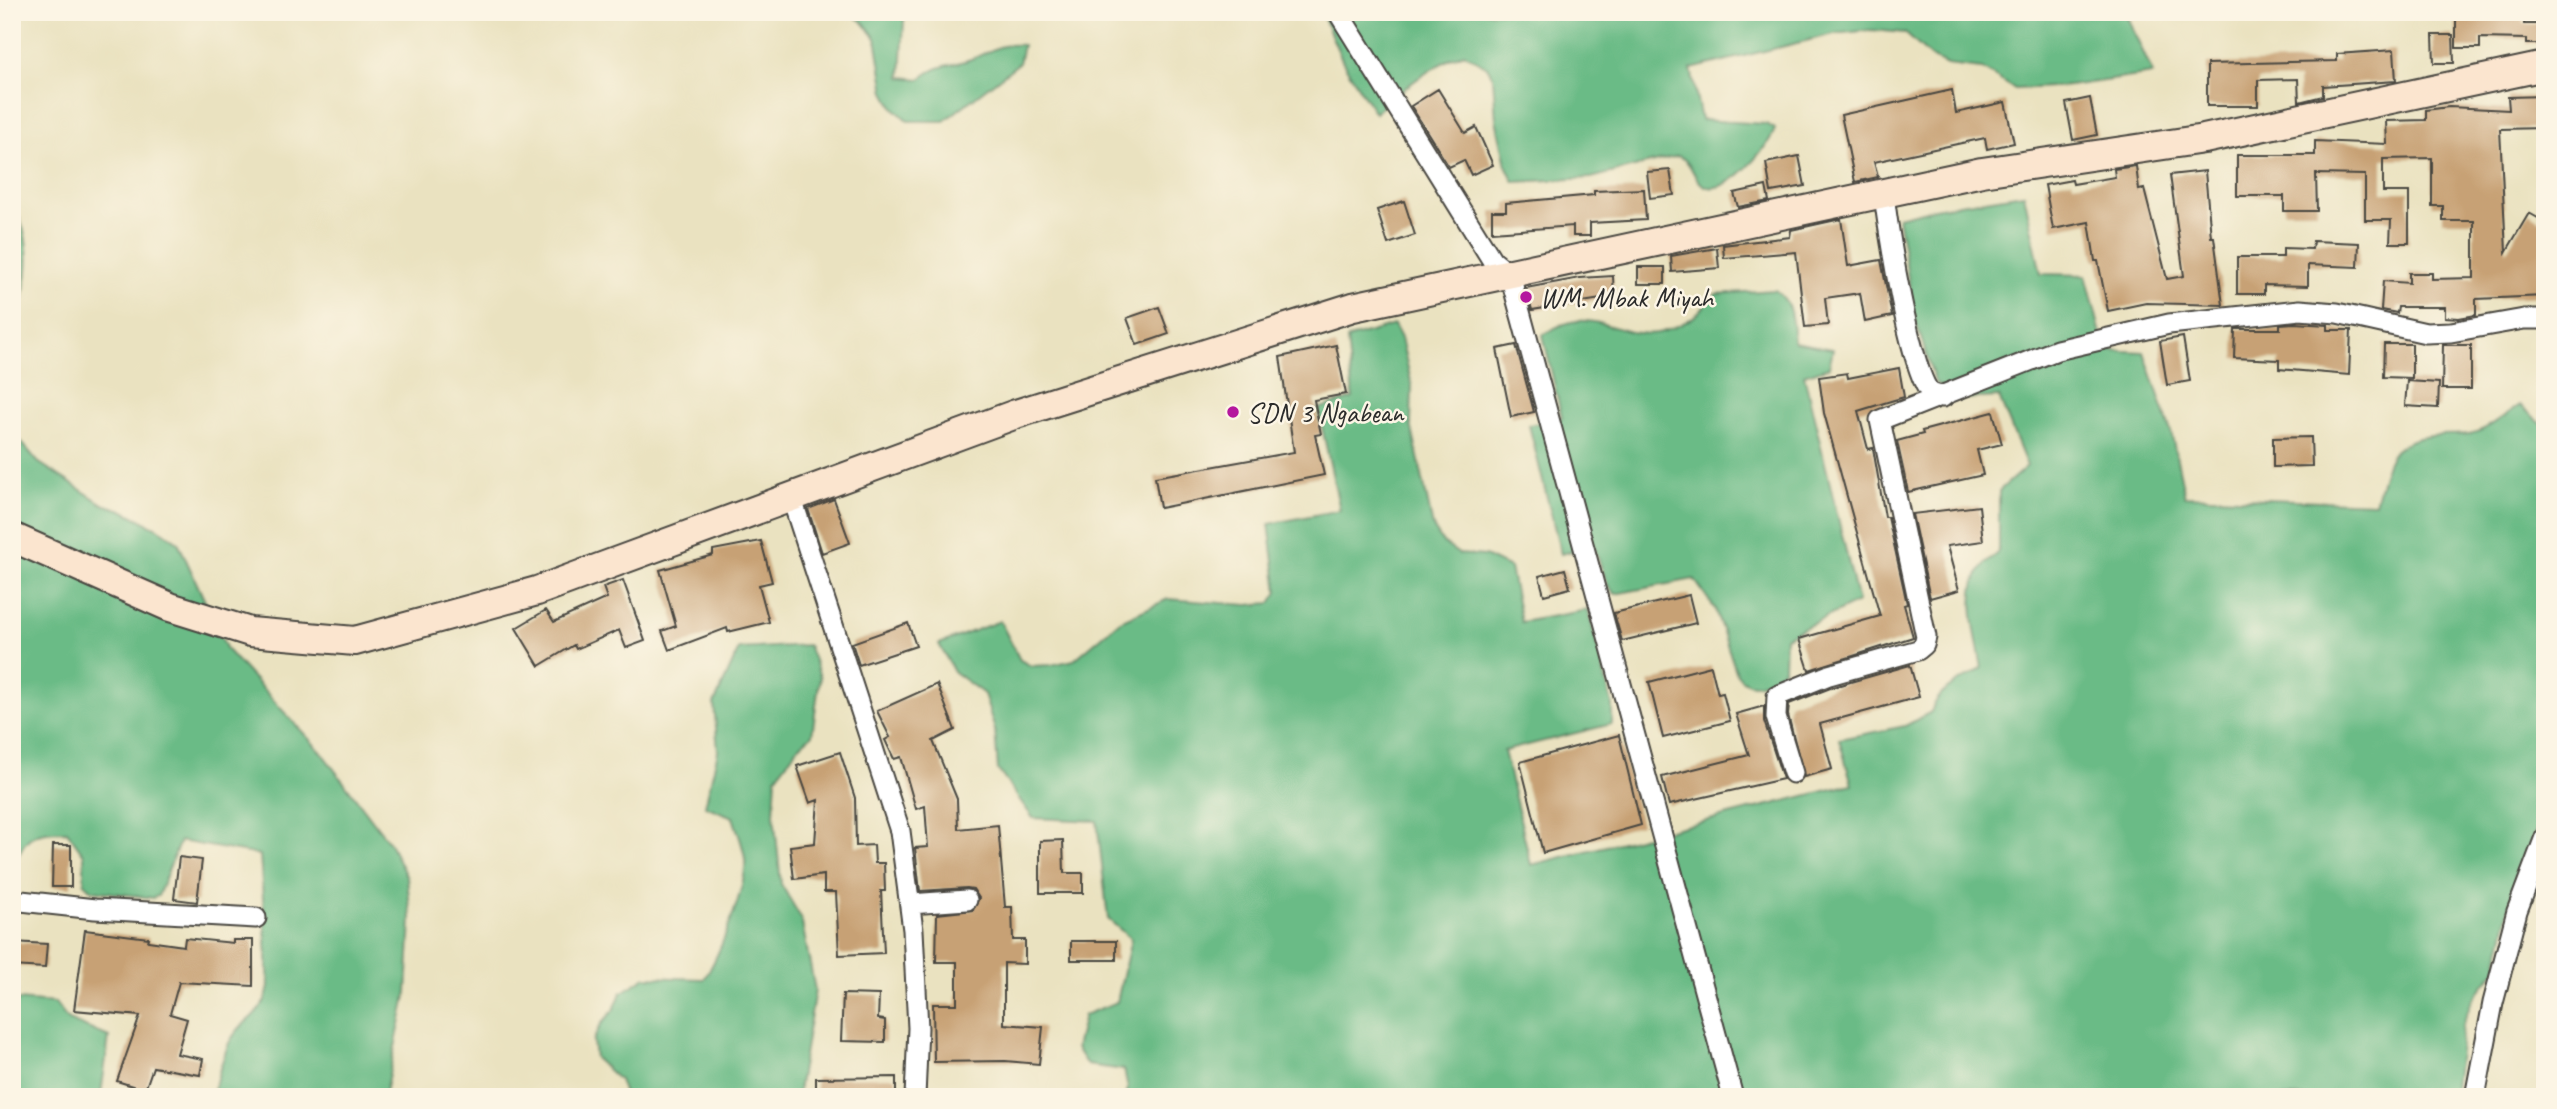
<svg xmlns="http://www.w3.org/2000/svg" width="2557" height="1109" font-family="Caveat,sans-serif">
<rect width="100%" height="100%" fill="#fcf5e5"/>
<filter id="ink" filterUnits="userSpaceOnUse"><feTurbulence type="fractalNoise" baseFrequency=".0143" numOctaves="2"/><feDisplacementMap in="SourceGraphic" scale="14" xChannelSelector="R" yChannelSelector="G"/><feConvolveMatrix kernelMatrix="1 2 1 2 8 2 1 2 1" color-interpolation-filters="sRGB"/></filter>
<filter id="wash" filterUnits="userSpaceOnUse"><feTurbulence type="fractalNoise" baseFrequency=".00686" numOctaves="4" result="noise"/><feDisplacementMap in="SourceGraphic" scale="28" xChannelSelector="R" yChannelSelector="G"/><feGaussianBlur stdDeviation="1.57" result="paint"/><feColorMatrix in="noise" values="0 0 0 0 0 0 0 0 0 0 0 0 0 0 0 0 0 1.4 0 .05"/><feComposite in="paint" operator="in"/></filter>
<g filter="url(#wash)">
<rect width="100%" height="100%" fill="#eae2c0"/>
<path fill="#6bbb86" stroke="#4b7358" stroke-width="2" d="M847,12H908L904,20L901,77L920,79C939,63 950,67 971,59C993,51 997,43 1023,45L1019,63L944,121H908L894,108L885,92L876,38L863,22Z
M1321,12H2125L2153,74L2069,86L2015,89L1982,69L1947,65L1931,57L1905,33L1871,30L1834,34L1691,69L1701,120L1766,124L1775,129C1769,147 1723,202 1702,184C1691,175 1693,162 1678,156L1591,178L1514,182L1506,165L1496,119L1493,77L1487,67L1464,53C1430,66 1403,89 1375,113L1344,64Z
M2024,194L2041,274L2086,275L2105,350L2144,352L2171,432L2185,496L2375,503C2388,458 2388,438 2441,435C2451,434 2464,436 2473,433C2489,429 2506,414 2520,405L2545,427V811L2516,874L2497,968L2472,1000L2462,1026L2454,1097H1126L1128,1088L1124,1070L1087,1065L1076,1048L1084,1015L1117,1002L1131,939L1108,919L1097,821L1033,818L998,770L995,730L984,694L954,672L939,644L1000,621L1020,660L1031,666L1051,665L1074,660L1120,621L1168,599L1248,605L1271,603L1278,592L1269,524L1340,510L1318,409L1353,398L1347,339L1394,325L1401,338L1412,386L1411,424L1433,527L1443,543L1459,554L1485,556L1510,568L1521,622L1588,610L1612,704V724L1504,751L1531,865L1852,784L1839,739L1905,726L1931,712C1938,689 1962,680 1982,669C1978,641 1963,595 1981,569C1987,560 1995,560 1999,549V491L2027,466L1999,397L1959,399L1935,382L1915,319L1898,217L1934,208Z
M12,204C42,250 21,300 12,349Z
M1775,290C1793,302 1792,323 1794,342L1833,349L1829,367L1804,375L1858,602L1785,637L1784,668C1771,681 1750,693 1737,674L1715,609L1694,579L1615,594L1608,586L1594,546L1561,554L1529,425L1562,418L1543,335C1592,301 1613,339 1658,333C1668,331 1690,321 1697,314C1704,308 1708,300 1716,294Z
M12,431L38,462L103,504L122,510L163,531L178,542L227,650L321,752L391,845L407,878L411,919L407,992L384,1097H166L176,1089L212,1096C217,1079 222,1060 229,1043C243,1016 264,1018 269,986L260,855L180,841L158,896L153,898L91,890L84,883V855L67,831C28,831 25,837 12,871Z
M808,645L820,676L812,735L798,747L776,777L774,814L781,884L801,918L815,990L797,1097H625L619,1080L595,1058L593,1041L601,1024L614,1010L621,993L646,977L704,979C718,959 748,883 745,860C744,846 737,831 733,817L705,806L718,751L714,704L739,649Z
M17,1000L55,1003L68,1020L109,1037L101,1094L110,1097H12V1001Z"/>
<g id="blocks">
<path fill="#c7a174" d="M2456,16L2524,18V24H2545V44H2527V39L2480,38V48H2456Z
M2433,35H2453L2454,63H2434Z
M2394,50L2396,81L2323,86V96L2299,102L2298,79L2258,80V106H2207V64L2337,61V54Z
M1438,89L1465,133L1476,127L1493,165L1471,175L1464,160L1449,167L1411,106Z
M1952,90L1956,113L2005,102L2014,143L1987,149L1985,138L1874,162L1878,177L1855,182L1841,115Z
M2545,96V128L2500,129L2506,252L2529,213L2545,222V296L2476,299V315L2459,318L2445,317V307H2398L2397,313L2381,310L2383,281L2409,283V273H2432V279L2474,278V221H2443V206H2432V158L2383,159V192H2409V243H2390L2391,220H2365V175L2316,174L2317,211H2284V196H2237V155H2315V141L2387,144L2386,121L2426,120V110L2449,107L2509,110L2508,97Z
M2090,98L2097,135L2073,140L2066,103Z
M1799,156L1805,186L1771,192L1766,163Z
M2136,166L2139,190L2144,189L2167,279L2184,276L2170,175L2205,171L2211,237H2214L2223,305L2146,303L2108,311L2098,261H2095L2089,222L2053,229L2045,185L2072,180L2073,184L2115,177L2114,169Z
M1670,170L1674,195L1650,198L1647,172Z
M1766,186L1769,201L1738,207L1734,193Z
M1644,189L1646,220L1590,223V236H1573V226L1492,232V211H1506V203L1594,195V191Z
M1404,201L1415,235L1388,244L1377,210Z
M1841,219L1848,266L1881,260L1892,316L1865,322L1860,293L1825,298L1828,325L1805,327L1796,252L1724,258L1723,245L1790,237L1791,230Z
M2313,241L2359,243L2358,267L2308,265V286L2264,285V294H2237V257H2283V248L2312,249Z
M1717,248L1719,268L1672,272L1671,256Z
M1638,267H1665V284H1638Z
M1613,276L1614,297L1532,310L1526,288L1580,278Z
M1159,307L1169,334L1137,345L1127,318Z
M2294,323L2328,325V330H2351L2349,375L2279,369V360L2234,358L2235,329H2280V324Z
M2183,337L2190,381L2167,385L2160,341Z
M2384,344H2412V378L2383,377Z
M1336,345L1346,394L1314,400L1321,434L1315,435L1324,475L1160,508L1155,477L1294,452L1280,357Z
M1516,345L1534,412L1511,417L1497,349Z
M2443,345H2471V389H2442Z
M1899,368L1904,397L1858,411L1868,449L1873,448L1885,517H1888L1907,604L1904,605L1913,637L1809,670L1799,639L1880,616L1824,413L1819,377L1847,373L1848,378Z
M2407,381L2439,383L2438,408L2405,406Z
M1993,412L2002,444L1977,450L1983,475L1908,492L1897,441L1923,434L1922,431Z
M2311,437L2312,466L2273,467V438Z
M834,499L850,543L822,553L808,509Z
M1979,506L1983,541L1947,546L1959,590L1930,598L1912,514Z
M761,541L772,582L759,585L769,622L728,632L727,628L669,650L662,631L676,626L660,570L713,555V550Z
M1565,569L1570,588L1544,595L1539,576Z
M623,580L645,641L626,648L619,630L576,649L574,645L539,666L516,628L546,610L554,622L607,598L603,587Z
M1689,595L1696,623L1622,641L1614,613Z
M908,623L916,646L859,665L852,643Z
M1910,665L1919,697L1820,724L1832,769L1804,777L1788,715L1789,704L1833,687Z
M1711,666L1718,694L1723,693L1730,721L1663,738L1649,682Z
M937,684L955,730L933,741L957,799L958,829L998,825L1005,907H1012L1013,940H1025V964L1004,963V1024L1043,1027L1039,1064L1005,1061L934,1062L933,1004H957V962H936L937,914L973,910L979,898L973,889L967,888L920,891L915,848L928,847L925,806L916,809L901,757L894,759L885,740L890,737L877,711Z
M1764,706V721L1783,779L1669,805L1662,777L1749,755L1736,714Z
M1619,735L1641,825L1543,853L1520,762Z
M840,752L855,798L856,846L874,845L875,863H884L885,891H881L884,953L839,955L836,892H824V875L794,879L790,846L815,843L818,800L810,803L797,766Z
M1063,840L1064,873H1083V893H1040V841Z
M53,845H71V887H52Z
M179,857L202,860L197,902L174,899Z
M85,930L149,938L148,941L184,946L185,938L233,943V940H253V986L179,982L170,1014L187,1019L177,1054L203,1059L200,1075L153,1067L145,1090L117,1081L140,1016L74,1010Z
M1071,941H1116V960H1071Z
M13,942L47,944L45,968L12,966Z
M843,994L879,995L878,1019L885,1020V1042L841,1041Z
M896,1077V1097H816V1078Z"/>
</g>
</g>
<g filter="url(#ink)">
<use href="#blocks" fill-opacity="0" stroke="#484641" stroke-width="2"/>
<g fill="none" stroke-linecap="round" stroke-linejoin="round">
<defs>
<path id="street" d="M1338,12L1492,260L1510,275L1733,1097
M1884,193C1887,226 1911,375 1931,393L1943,397
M791,496L900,831L913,930L918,1028L915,1097
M1793,773L1776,717L1777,696L1829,675L1918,650L1924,645L1926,637L1880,420L2057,350L2169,324L2300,310L2337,313L2426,333L2451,332L2524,319H2545
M12,900L95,909L256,918
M910,904L967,900
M2475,1097L2493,1003L2517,911L2545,837"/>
<path id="secondary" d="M12,537L170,607L250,632L355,641L537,591L1016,414L1353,307L1982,172L2204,139L2545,66"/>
</defs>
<use href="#street" stroke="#484641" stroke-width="23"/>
<use href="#secondary" stroke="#484641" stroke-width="32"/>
<use href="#street" stroke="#fff" stroke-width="19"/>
<use href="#secondary" stroke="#fbe5cf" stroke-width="28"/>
</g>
</g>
<g fill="#b5179e" stroke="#fcf5e5" stroke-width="2.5">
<circle cx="1526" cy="297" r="7"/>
<circle cx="1233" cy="412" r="7"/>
</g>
<g text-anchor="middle" stroke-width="5" stroke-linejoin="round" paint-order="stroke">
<g font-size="28" fill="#2b2b2b" stroke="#fcf5e5" text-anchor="start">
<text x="1540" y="307">WM. Mbak Miyah</text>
<text x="1247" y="422">SDN 3 Ngabean</text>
</g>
</g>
<rect width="2557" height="1109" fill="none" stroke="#fcf5e5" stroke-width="42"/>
</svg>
